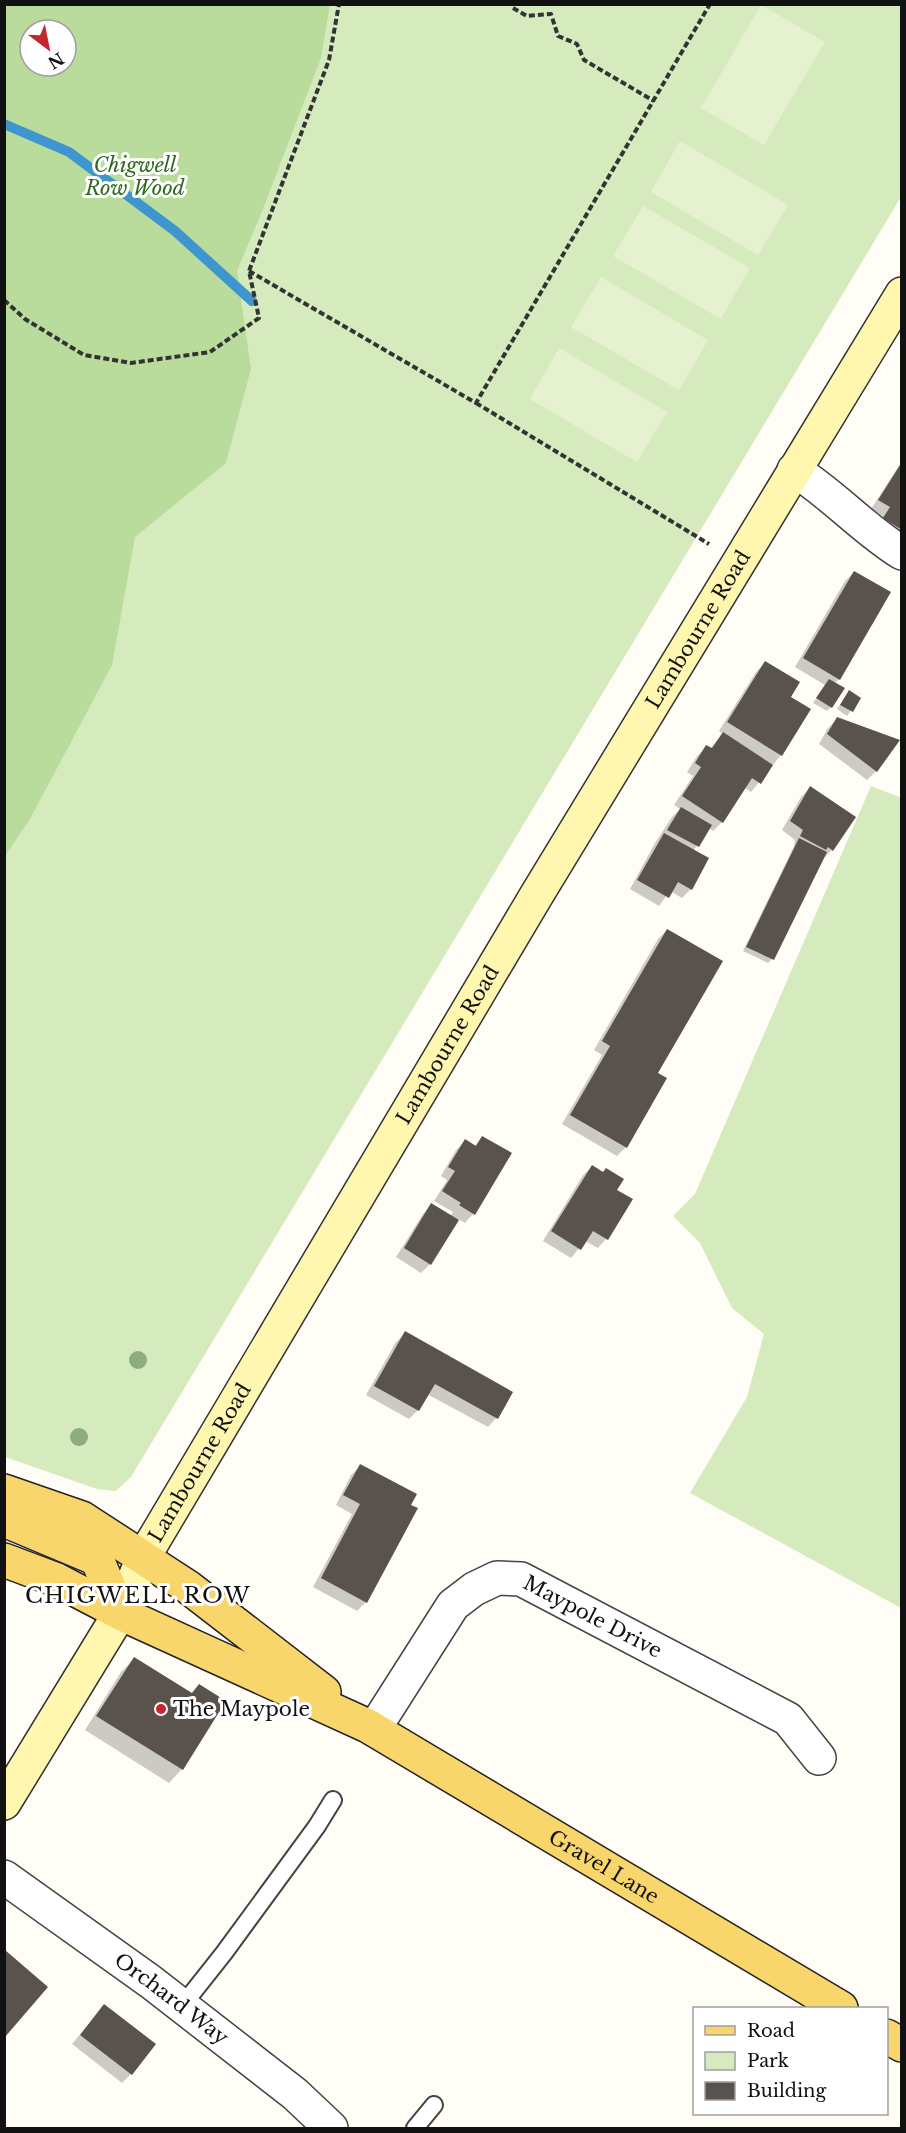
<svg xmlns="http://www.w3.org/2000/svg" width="906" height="2133" font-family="'Libre Baskerville',serif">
<rect width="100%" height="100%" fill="#fffdf5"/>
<path fill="#d5ebbd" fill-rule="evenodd" d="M5,5H901V197L131,1477L116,1491L97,1489L5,1457ZM30,30H66V66H30Z
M871,786L902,798L901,1608L690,1493L747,1397L764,1334L732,1308L700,1243L673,1216L695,1194Z"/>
<path fill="#b9dc9c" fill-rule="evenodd" d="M5,4L330,5L321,58L263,209L237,271L251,369L226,463L135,537L112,665L30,819L5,856ZM30,30H66V66H30Z"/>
<path fill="#e6f2cf" d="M761,5L825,42L764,145L701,108Z
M680,141L788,205L758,255L651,192Z
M643,206L750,268L721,319L613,256Z
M601,277L708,340L679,390L571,327Z
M559,348L667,412L637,462L530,399Z"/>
<path fill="#0003" d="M902,461V544L875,528L883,516L871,509Z
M854,572L839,679L834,684L831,707L827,711L813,703L825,685L795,667L845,581Z
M765,663L789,697L781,755L751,792L745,788L722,822L713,831L709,828L693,851L691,889L682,898L670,891L659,906L630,889L655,843L672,817L680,809L674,805L693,776L687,772L697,756L706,747L710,749L723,734L719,731L756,672Z
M849,692L859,699L847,716L837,709Z
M837,719L897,741L876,771L867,780L819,744L828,728Z
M810,788L832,850L823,859L772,959L768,963L743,951L794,846L795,840L782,830L801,797Z
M667,930L656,1074L626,1147L617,1156L562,1124L602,1055L594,1050L658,939Z
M482,1138L473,1214L465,1223L458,1219L430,1264L421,1273L396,1257L423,1214L431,1205L450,1216L453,1212L434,1201L447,1180L441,1176L456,1150L465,1141L474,1146Z
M592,1167L603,1173L615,1191L631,1200L606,1239L598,1248L585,1241L571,1258L543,1241L583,1175Z
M405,1333L511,1393L496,1418L488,1427L427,1394L418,1410L409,1419L366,1395L396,1342Z
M360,1466L366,1602L357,1611L313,1587L352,1514L336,1505L351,1475Z
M134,1659L191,1694L199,1686L182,1769L169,1783L85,1730L121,1672Z
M4,1952L46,1987L4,2035Z
M104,2006L131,2074L122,2083L72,2044Z"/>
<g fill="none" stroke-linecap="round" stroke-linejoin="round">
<path stroke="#3f96cf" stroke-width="10" d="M4,124L69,152L175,231L252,301"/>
</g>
<path fill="#5a524d" d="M902,462V530L883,518L890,507L878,500Z
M854,571L891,592L840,680L803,658Z
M765,661L800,682L791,697L811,709L782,756L727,722Z
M829,679L845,688L832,708L816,698Z
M849,690L861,698L853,712L840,705Z
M837,717L900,740L877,772L827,734Z
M723,732L773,765L761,784L752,778L723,823L682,796L701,767L695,763L706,745L712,748Z
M810,786L856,817L833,851L828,847L826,850L800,836L803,830L790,821Z
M681,807L712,825L699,847L667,830Z
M664,833L709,858L692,890L678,882L669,898L637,880Z
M799,838L827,852L774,960L746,947Z
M667,929L723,961L658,1073L667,1078L627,1148L570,1115L610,1046L602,1041Z
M482,1136L512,1153L475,1215L459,1205L461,1203L442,1191L455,1171L448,1167L465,1139L476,1146Z
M592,1165L603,1172L606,1168L624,1179L617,1190L633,1199L608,1240L593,1231L581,1250L551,1231Z
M431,1203L459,1220L431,1265L404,1248Z
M405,1331L513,1392L498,1419L435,1384L419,1411L374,1386Z
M360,1464L417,1494L411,1505L418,1508L367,1603L321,1578L360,1504L343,1495Z
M134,1657L192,1693L199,1684L226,1701L183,1770L96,1716Z
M5,1950L48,1987L5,2037Z
M104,2004L156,2044L132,2075L80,2035Z"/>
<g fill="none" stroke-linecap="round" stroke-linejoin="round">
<defs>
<path id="lane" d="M182,2006L224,1953L317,1826L333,1800
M415,2128L434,2105"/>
<g id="street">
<path d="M794,470C833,494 863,529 902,553"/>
<path id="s1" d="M374,1729L453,1605L474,1589L497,1578L521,1579L788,1719L819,1758"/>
<path id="s2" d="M4,1877L151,1982L295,2094L331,2128"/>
</g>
<g id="secondary">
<path id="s3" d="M4,1803L120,1613L143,1558L536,896L902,294"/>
</g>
<g id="primary">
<path d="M4,1491L82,1518L188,1587L324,1692"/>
<path d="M4,1520L97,1559L120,1613"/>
<path id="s4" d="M4,1560L57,1580L120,1613L368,1726L841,2008"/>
<path d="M886,2036L902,2045"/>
</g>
</defs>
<use href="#lane" stroke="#444" stroke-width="20"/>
<use href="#street" stroke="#444" stroke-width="36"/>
<use href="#secondary" stroke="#333" stroke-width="36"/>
<use href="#primary" stroke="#222" stroke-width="36"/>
<path stroke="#333" stroke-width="4" stroke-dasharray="6 3" stroke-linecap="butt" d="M513,8L527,16L551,14L558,36L577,44L584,60L654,101
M249,271L476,403L710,4
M4,300L25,319L84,355L131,363L210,352L259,318L249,271L329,60L339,4
M476,403L709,544"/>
<use href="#lane" stroke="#fff" stroke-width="16"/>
<use href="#street" stroke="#fff" stroke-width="33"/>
<use href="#secondary" stroke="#fff6b0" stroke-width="33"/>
<use href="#primary" stroke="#f9d66b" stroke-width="33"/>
</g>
<g fill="#8dad7f">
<circle cx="138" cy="1360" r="9"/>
<circle cx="79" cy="1437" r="9"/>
</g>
<circle fill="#c4262e" stroke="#fff" stroke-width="2" cx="161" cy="1709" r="6"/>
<g text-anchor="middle" stroke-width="6" stroke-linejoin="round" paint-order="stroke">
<g font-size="20" font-style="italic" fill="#2f6b1f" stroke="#fff">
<text x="135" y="172">Chigwell<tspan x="135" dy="23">Row Wood</tspan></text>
</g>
<g font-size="20" fill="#111" stroke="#fff">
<text dy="7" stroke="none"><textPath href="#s3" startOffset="1364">Lambourne Road</textPath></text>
<text dy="7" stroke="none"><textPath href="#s3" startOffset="879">Lambourne Road</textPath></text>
<text dy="7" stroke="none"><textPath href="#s3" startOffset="393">Lambourne Road</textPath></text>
<text dy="7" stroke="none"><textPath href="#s1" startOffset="304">Maypole Drive</textPath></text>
<text dy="7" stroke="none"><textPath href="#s4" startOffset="675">Gravel Lane</textPath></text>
<text dy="7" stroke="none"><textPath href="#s2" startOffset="207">Orchard Way</textPath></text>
</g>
<g font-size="20" fill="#111" stroke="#fff" text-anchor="start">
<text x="173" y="1716">The Maypole</text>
</g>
<g font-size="22" letter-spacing="1.5" fill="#111" stroke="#fff">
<text x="138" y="1603">CHIGWELL ROW</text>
</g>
</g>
<rect width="906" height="2133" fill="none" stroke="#111111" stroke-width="12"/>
<rect x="693" y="2007" width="195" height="108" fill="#ffffff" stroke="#a0a0a0" stroke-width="1.5"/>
<rect x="705" y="2026" width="30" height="9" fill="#f9d66b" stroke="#a0a0a0" stroke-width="1.5"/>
<text x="747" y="2037" font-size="18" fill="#111111">Road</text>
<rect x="705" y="2052" width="30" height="18" fill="#d5ebbd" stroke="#a0a0a0" stroke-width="1.5"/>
<text x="747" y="2067" font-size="18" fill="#111111">Park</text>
<rect x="705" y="2082" width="30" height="18" fill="#5a524d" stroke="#a0a0a0" stroke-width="1.5"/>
<text x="747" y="2097" font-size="18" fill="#111111">Building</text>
<g transform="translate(48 48) rotate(148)"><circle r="28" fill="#ffffff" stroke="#a0a0a0" stroke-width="1.5"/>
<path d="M0-4.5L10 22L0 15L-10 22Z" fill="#c4262e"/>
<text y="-9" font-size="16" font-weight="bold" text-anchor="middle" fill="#111111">N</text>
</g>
</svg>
